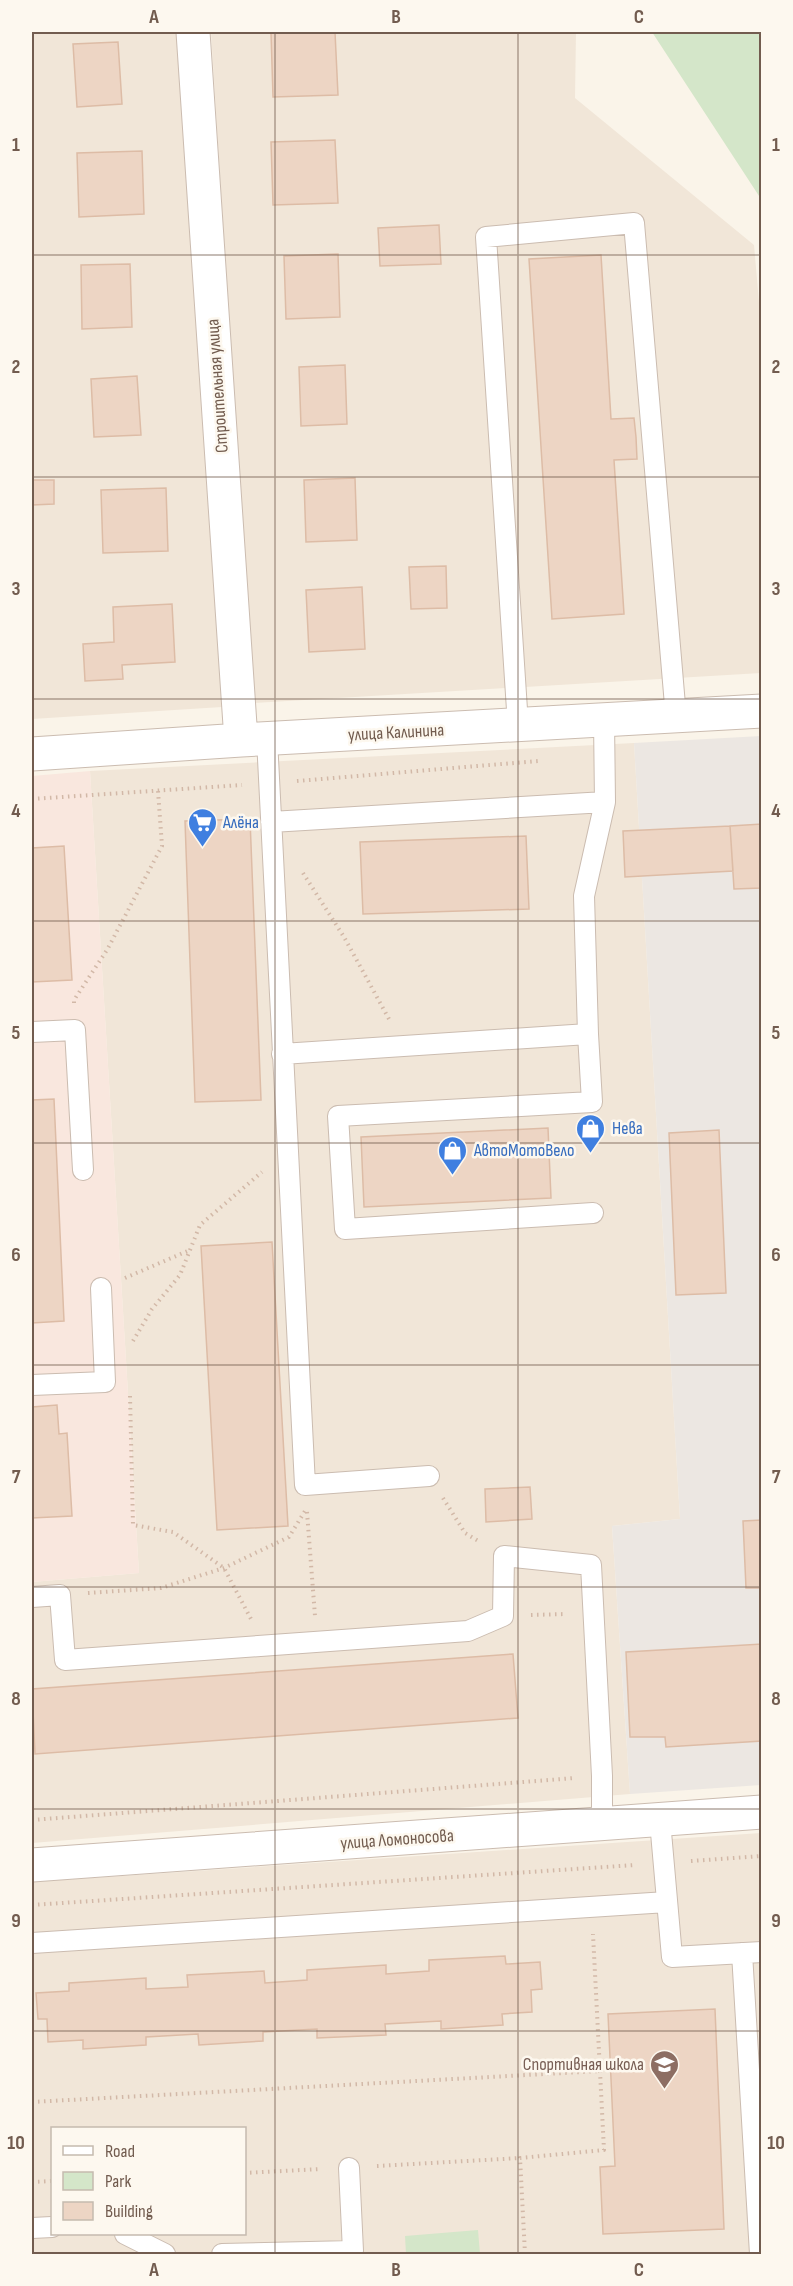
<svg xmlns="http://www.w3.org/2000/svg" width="793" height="2286" font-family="'Sofia Sans Condensed',sans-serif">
<rect width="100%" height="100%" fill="#faf4e9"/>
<path fill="#f1e6d8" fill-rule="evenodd" d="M32,32H177L222,707L32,719Z
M211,32H576L575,98L754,245L762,337L761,673L253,703Z
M634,743L680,1519L612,1526L630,1794L32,1843V1582L139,1573L90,771Z
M761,1833V2254H32V1882ZM52,2128H244V2234H52Z"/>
<path fill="#f9e7de" d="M90,771L139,1573L32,1582V776Z"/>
<path fill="#ece7e2" d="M761,736V1785L630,1794L612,1526L680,1519L634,743Z"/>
<path fill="#d4e6c9" d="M652,32H761V199Z
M478,2230L480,2254H406L405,2236Z"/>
<path fill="#edd5c4" stroke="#ddbca6" stroke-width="1.5" d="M335,32L338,95L273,97L271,33Z
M118,42L122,104L77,107L73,44Z
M335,140L338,203L273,205L271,142Z
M142,151L144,214L79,217L77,153Z
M439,225L441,264L380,266L378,228Z
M338,254L340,317L286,319L284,256Z
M601,255L611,419L634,418L636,437L637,459L614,460L624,614L552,619L529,259Z
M130,264L132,327L82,329L81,265Z
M345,365L347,424L301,426L299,367Z
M137,376L141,435L94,437L91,379Z
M355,478L357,540L306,542L304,480Z
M32,480H54V504L32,505Z
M166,488L168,551L103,553L101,490Z
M446,566L447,608L411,609L409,567Z
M362,587L365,649L309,652L306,590Z
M172,604L175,662L122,665L123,679L85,681L83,644L114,642L113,607Z
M250,819L261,1100L195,1102L185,821Z
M762,824V888L734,889L730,826Z
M730,826L733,871L625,877L623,831Z
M526,836L529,909L363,914L360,842Z
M64,846L72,980L32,982V848Z
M54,1099L64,1321L32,1323V1100Z
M548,1128L551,1198L364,1207L361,1137Z
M719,1130L726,1293L676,1295L669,1133Z
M272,1242L288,1526L217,1530L201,1246Z
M57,1405L59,1434L67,1433L72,1516L32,1518V1407Z
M530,1487L532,1519L486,1522L485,1489Z
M762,1520V1588H746L743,1521Z
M762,1644V1741L666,1747L665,1737H630L626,1652Z
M513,1654L518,1718L35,1754L32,1689Z
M505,1956L506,1964L540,1962L542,1989L531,1990L532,2012L502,2014L503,2025L441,2029V2021L385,2024L386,2035L317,2038V2029L263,2032V2041L199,2045L198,2034L146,2037V2045L83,2049V2040L48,2042L47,2019H38L36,1993L69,1991V1983L146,1978V1989L188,1987L187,1975L264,1971L265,1983L307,1980V1970L386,1965V1974L429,1971V1960Z
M715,2009L724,2229L603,2234L600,2167L615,2166L608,2014Z"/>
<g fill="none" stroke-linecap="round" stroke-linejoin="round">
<defs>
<path id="service" d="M518,725L486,237L634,223L676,717
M267,739L305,1485L429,1476
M271,822L605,802
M32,1032L75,1030L83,1170
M588,1034L592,1102L338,1116L345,1229L593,1213
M282,1054L588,1034L584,896L605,802L604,720
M32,1385L105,1382L101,1288
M32,1597L60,1595L65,1660L468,1631L503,1616L504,1556L591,1565L602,1776V1825
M660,1821L672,1957L762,1952
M32,1943L667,1902
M742,1953L760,2254
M32,2228L52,2227
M125,2234L165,2254
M222,2254L353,2251L349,2168"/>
<path id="minor" d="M193,32L241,740
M32,754L241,740L762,711
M32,1865L762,1812"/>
</defs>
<use href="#service" stroke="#cbbcb0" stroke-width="22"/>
<use href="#minor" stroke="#cbbcb0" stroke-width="35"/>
<path stroke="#d2b8a7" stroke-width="4" stroke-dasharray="1.5 4.5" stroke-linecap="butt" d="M297,781L538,761
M32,799L242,785
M303,873L344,937L389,1019
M74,1003V1000L107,950L162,846L158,791
M125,1278L190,1250
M133,1341L152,1309L180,1275L200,1225L262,1172
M130,1396L133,1525L173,1532L224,1568L251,1619
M443,1498L465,1533L480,1542
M307,1512L315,1616
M88,1593L161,1588L224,1568L289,1537L305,1511
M531,1615L566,1614
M32,1820L575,1778
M691,1861L762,1856
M32,1905L635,1865
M32,2102L600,2071
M377,2166L520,2158
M244,2173L321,2169
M32,2182L52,2181
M525,2254L520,2158L604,2150L593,1934"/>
<use href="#service" stroke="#fff" stroke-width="20"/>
<use href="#minor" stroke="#fff" stroke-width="33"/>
</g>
<path fill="none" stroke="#725c4f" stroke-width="1.5" stroke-opacity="0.55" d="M275,32V2254M518,32V2254M32,255H762M32,477H762M32,699H762M32,921H762M32,1143H762M32,1365H762M32,1587H762M32,1809H762M32,2031H762"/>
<defs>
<symbol id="supermarket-pin" viewBox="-11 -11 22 30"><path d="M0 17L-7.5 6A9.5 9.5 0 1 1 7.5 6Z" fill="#3f7fe0" stroke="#fdf8ef"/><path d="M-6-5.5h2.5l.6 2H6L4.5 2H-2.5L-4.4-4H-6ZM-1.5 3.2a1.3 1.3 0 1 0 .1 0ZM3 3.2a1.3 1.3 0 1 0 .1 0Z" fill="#fff"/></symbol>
<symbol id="shop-pin" viewBox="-11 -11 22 30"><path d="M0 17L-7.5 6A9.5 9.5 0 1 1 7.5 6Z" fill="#3f7fe0" stroke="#fdf8ef"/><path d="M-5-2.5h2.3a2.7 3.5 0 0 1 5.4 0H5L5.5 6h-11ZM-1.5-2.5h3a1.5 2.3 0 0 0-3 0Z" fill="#fff"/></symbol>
<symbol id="school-pin" viewBox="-11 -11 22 30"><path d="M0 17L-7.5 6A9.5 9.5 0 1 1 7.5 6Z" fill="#8d6e63" stroke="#fdf8ef"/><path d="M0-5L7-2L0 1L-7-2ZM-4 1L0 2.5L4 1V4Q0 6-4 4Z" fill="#fff"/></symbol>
</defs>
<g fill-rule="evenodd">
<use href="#supermarket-pin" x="186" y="806" width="33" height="45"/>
<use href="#shop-pin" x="574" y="1112" width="33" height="45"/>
<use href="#shop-pin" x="436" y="1134" width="33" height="45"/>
<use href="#school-pin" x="648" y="2048" width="33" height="45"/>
</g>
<g text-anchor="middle" stroke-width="5" stroke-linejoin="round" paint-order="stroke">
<g font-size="18" fill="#725c4f" stroke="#fdf8ef">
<text transform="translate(217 386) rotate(-94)" y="6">Строительная улица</text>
<text transform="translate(396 732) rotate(-3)" y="6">улица Калинина</text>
<text transform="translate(397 1839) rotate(-4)" y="6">улица Ломоносова</text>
</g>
<g font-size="18" fill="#366cbe" stroke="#fdf8ef" text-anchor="start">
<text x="223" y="828">Алёна</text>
<text x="612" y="1134">Нева</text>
<text x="474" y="1156">АвтоМотоВело</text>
</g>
<g font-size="18" fill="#785e54" stroke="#fdf8ef" text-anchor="end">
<text x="644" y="2070">Спортивная школа</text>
</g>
</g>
<rect width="793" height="2286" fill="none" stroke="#fdf8ef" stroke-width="66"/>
<rect x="51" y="2127" width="195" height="108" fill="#fdf8ef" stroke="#c5baaf" stroke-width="1.5"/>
<rect x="63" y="2146" width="30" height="9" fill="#ffffff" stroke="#c5baaf" stroke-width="1.5"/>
<text x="105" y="2157" font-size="18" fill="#725c4f">Road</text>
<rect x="63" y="2172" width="30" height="18" fill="#d4e6c9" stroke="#c5baaf" stroke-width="1.5"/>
<text x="105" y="2187" font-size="18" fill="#725c4f">Park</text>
<rect x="63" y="2202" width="30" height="18" fill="#edd5c4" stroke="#c5baaf" stroke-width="1.5"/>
<text x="105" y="2217" font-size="18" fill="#725c4f">Building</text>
<rect x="33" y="33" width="727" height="2220" fill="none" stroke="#725c4f" stroke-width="2"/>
<g font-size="20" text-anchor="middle" font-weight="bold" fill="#725c4f">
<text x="154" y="23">A</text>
<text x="396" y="23">B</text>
<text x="639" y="23">C</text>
<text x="16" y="151">1</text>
<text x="776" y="151">1</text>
<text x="16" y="373">2</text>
<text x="776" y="373">2</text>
<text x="16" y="595">3</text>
<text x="776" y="595">3</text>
<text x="16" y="817">4</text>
<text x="776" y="817">4</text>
<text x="16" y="1039">5</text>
<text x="776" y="1039">5</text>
<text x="16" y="1261">6</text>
<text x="776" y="1261">6</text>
<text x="16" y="1483">7</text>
<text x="776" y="1483">7</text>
<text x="16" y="1705">8</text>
<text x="776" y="1705">8</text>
<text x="16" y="1927">9</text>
<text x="776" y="1927">9</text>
<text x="16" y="2149">10</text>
<text x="776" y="2149">10</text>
<text x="154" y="2276">A</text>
<text x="396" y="2276">B</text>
<text x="639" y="2276">C</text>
</g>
</svg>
